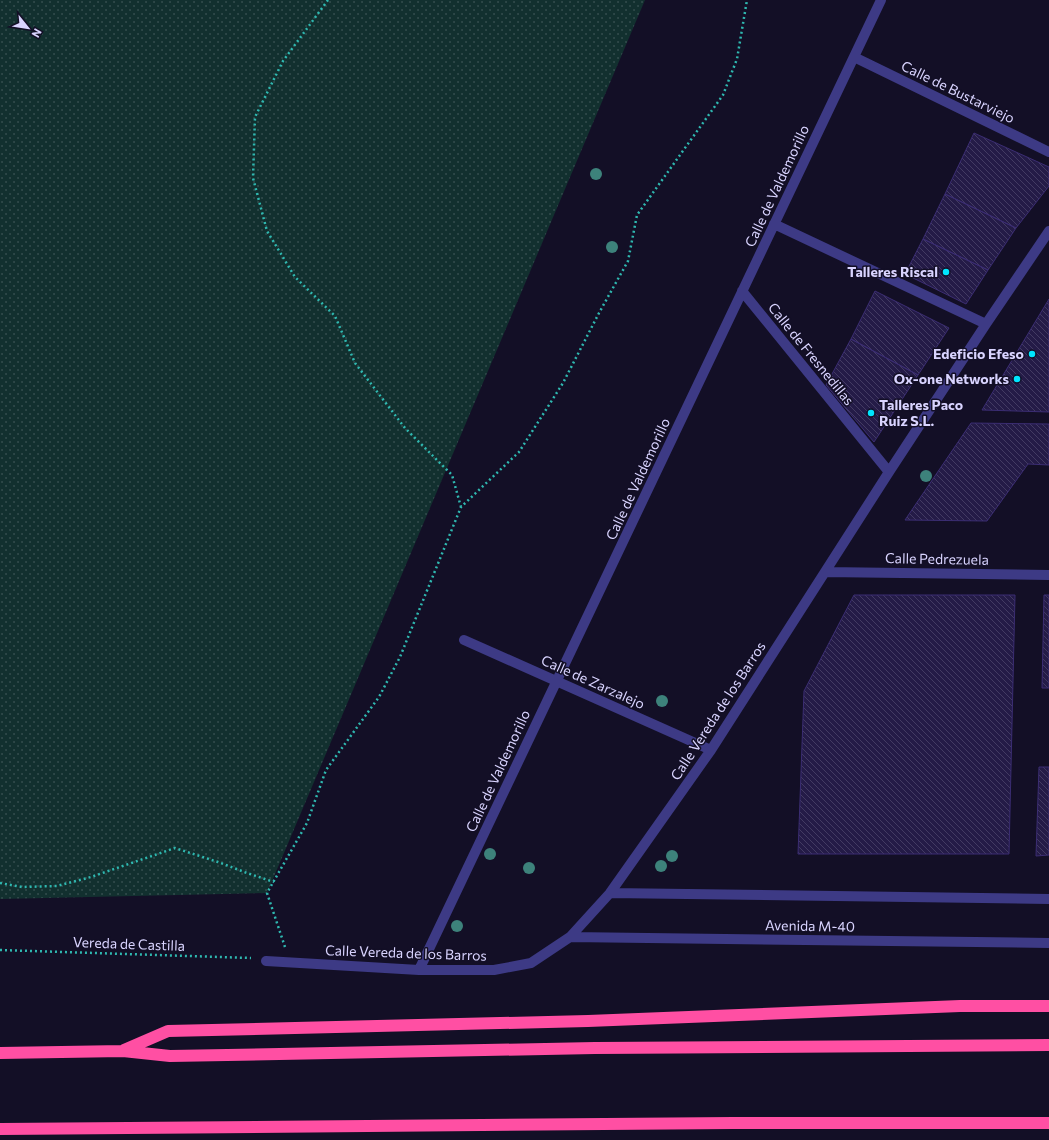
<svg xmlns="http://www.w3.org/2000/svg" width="1049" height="1140" font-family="Commissioner,sans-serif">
<defs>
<pattern id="grass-dots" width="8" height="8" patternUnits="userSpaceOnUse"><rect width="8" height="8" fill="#12302f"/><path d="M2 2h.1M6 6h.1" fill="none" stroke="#344d4e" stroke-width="1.8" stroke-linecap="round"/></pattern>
<pattern id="building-back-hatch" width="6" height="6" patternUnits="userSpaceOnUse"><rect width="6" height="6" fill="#241b47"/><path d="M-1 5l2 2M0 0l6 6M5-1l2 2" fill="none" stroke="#433b63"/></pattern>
</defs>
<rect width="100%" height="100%" fill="#130f26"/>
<path fill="url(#grass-dots)" d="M0,0H645L267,893L0,899Z"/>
<path fill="url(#building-back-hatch)" stroke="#3b2d73" d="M974,133L1049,167V186L1016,228L945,194Z
M945,194L1016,228L988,270L923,239Z
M923,239L988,270L966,304L905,274Z
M875,291L949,328L918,375L851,339Z
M1049,299V412L982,410Z
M851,339L918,375L874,442L826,385Z
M971,423L1049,424V465L1028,464L987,521L905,520Z
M854,595H1015L1009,854H798L804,691Z
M1044,595H1049V688H1042Z
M1039,767H1049V855L1036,856Z"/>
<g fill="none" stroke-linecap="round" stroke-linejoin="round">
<path stroke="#2fb8b0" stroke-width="2.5" stroke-dasharray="2 3" stroke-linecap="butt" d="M328,0L283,61L255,117L253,178L267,231L295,277L335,316L355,363L405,428L452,475L461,507
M0,883L22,887L57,886L91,877L175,848L218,862L247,873L274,882
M285,947L267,893L307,823L326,770L379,697L400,657L461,507L519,452L563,383L599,313L628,261L637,215L723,95L737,59L747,0
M0,950L251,958"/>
<path stroke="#3d3a85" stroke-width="10" d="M854,57L1049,152
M774,224L986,324
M742,291L889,472
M825,572L1049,575
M464,640L711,750
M610,893L1049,899
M570,937L1049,943
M266,961L419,970H494L531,963L570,937L610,893L711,750L889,472L986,324L1049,231
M419,970L881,0"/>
<path stroke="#ff4fa3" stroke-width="12" d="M124,1050L168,1031L588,1021L960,1006H1049
M0,1053L123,1051L170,1056L595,1048L1049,1045
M0,1129L733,1123H1049"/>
</g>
<g fill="#3d827b">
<circle cx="596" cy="174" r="6"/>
<circle cx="612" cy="247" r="6"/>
<circle cx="926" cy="476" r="6"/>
<circle cx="662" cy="701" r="6"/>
<circle cx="490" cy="854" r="6"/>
<circle cx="672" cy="856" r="6"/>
<circle cx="661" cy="866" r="6"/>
<circle cx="529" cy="868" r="6"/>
<circle cx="457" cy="926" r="6"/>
</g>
<g fill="#00e5ff" stroke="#130f26" stroke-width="1.5">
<circle cx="946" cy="272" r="4"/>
<circle cx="1032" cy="354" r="4"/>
<circle cx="1017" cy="379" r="4"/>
<circle cx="871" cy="413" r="4"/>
</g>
<g text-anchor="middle" stroke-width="3" stroke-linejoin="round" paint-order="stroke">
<g font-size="14" fill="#d9d4ff" stroke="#130f26">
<text transform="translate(958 92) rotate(26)" y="5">Calle de Bustarviejo</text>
<text transform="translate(777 186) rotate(-65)" y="5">Calle de Valdemorillo</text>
<text transform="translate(811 354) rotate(51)" y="5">Calle de Fresnedillas</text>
<text transform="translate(638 479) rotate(-65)" y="5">Calle de Valdemorillo</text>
<text transform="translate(937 559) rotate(1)" y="5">Calle Pedrezuela</text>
<text transform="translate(593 682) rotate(24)" y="5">Calle de Zarzalejo</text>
<text transform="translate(718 711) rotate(-57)" y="5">Calle Vereda de los Barros</text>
<text transform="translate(498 771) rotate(-65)" y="5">Calle de Valdemorillo</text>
<text transform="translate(810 926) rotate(1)" y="5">Avenida M-40</text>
<text transform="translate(129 944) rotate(2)" y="5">Vereda de Castilla</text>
<text transform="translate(406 953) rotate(2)" y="5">Calle Vereda de los Barros</text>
</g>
<g font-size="14" font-weight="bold" fill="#d9d4ff" stroke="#130f26" text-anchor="end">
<text x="938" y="277">Talleres Riscal</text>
<text x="1024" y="359">Edeficio Efeso</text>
<text x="1009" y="384">Ox-one Networks</text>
<text x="879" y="410" text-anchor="start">Talleres Paco<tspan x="879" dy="16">Ruiz S.L.</tspan></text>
</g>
</g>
<g transform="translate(28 28) rotate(120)" stroke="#130f26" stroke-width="3" paint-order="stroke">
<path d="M0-3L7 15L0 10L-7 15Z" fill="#d9d4ff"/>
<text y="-6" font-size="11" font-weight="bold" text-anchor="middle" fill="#d9d4ff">N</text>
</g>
</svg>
